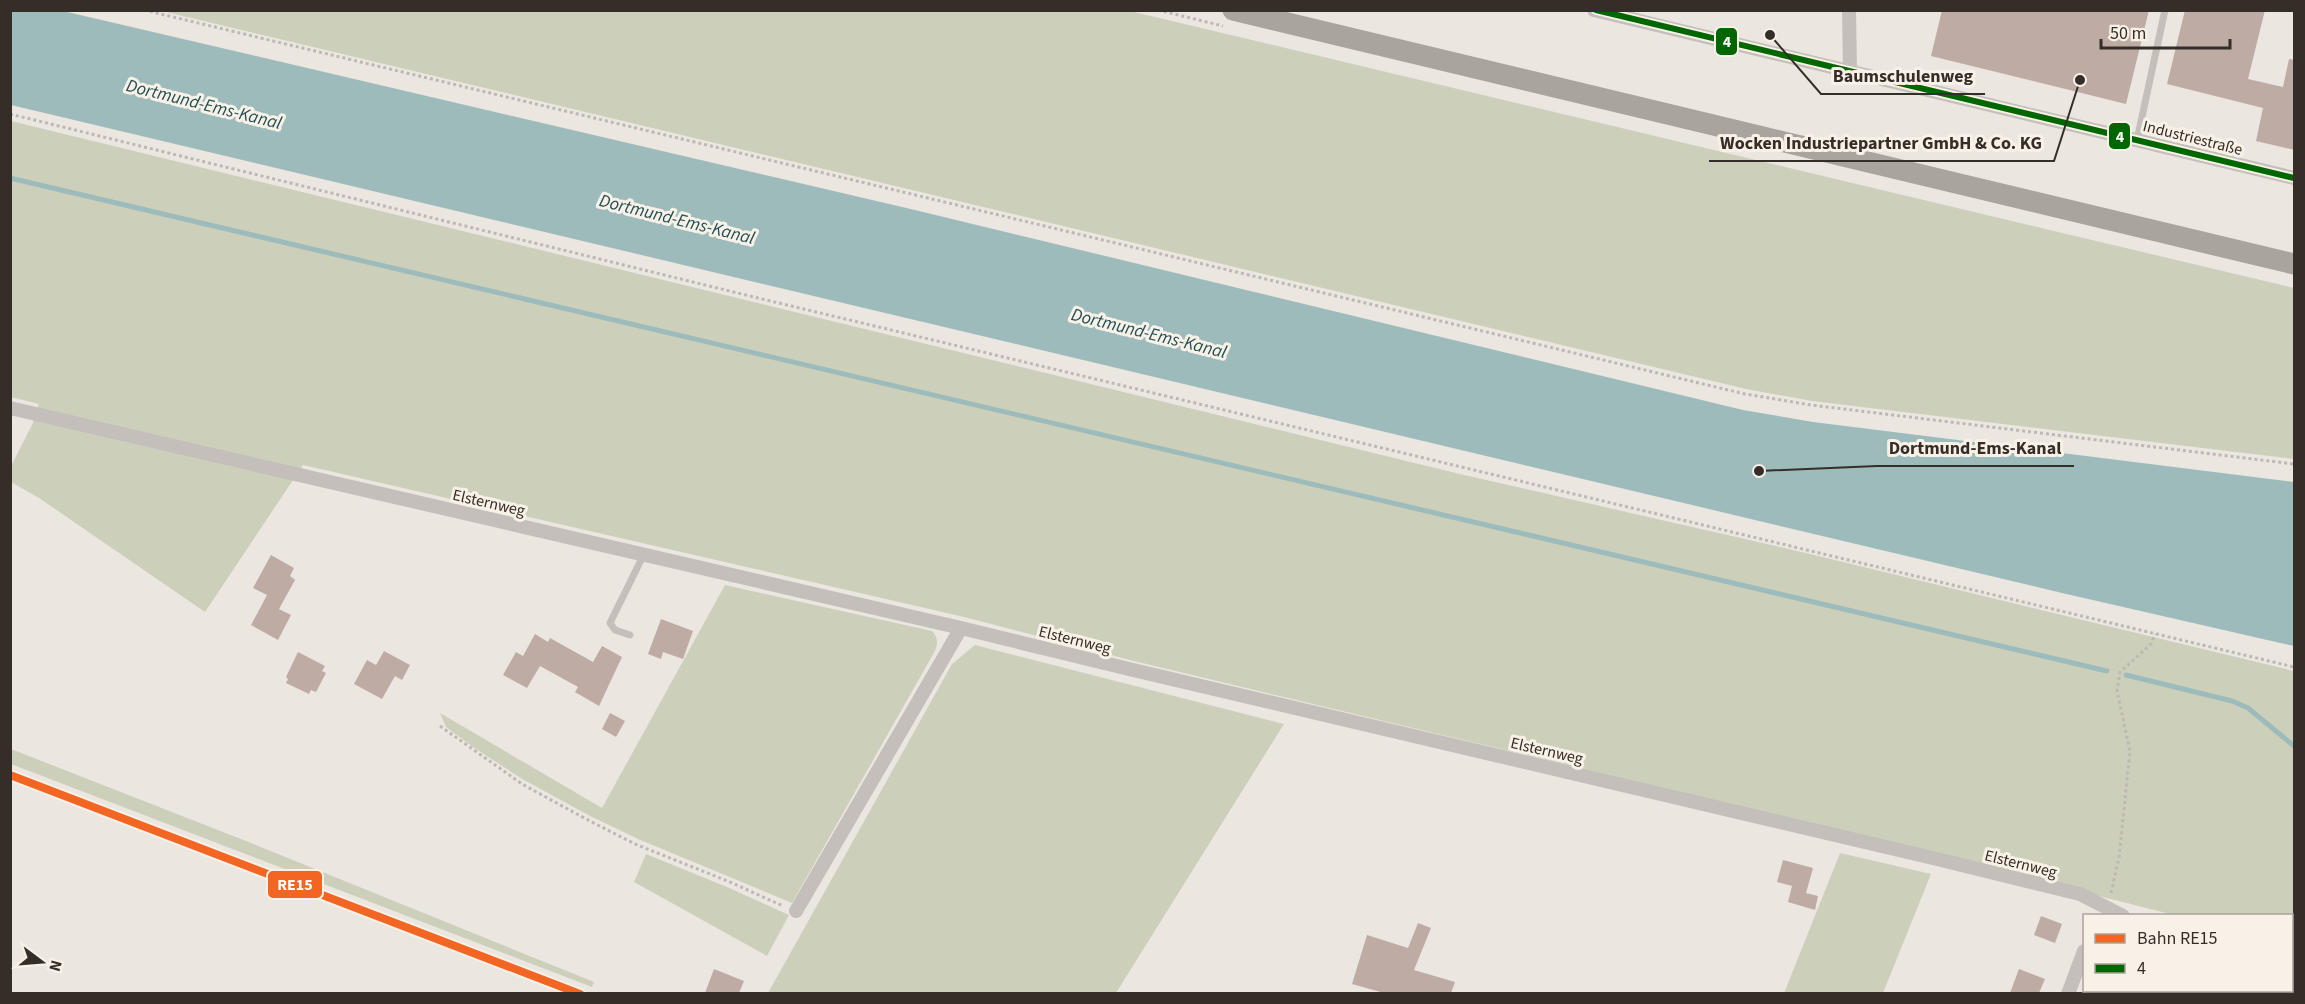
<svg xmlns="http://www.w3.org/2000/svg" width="2305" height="1004" font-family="'Source Sans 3',sans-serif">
<rect width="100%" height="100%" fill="#ece6e0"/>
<path fill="#ccd0bb" d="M162,11H1130L2294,288V459L1812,401L1746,389Z
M11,121L1460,474L1806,553L2294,671V946H2292V916L2174,915L1842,831L1134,661L964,617L303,465L205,612L39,498L11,482L10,468L32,425L39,404L11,397Z
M725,585L932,631C938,637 938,643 935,651L792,903L638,839L590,816L524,780L473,747L446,727L440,713L602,808Z
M975,645L1284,724L1116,993H768L952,664Z
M11,749L246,841L594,982L592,987L11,764Z
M1840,853L1931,874L1883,993H1784Z
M646,854L727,887L789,915L767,956L634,882Z"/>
<path fill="#9ebbbb" d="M11,10L63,11L915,210L1743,410L1813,422L2294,482V646L2062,593L11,105Z"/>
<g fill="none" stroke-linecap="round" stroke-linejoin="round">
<path stroke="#9ebbbb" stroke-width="5" d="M10,178L2107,671
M2126,675L2232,701L2248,708L2294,746"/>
</g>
<path fill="#beaca4" d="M1942,10H2149L2126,104L1931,56Z
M2185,10H2265L2248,79L2283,87L2289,59L2295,60V150L2256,141L2263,108L2167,84Z
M271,555L294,568L290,576L295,580L279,609L291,615L278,640L251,625L267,595L253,588Z
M661,619L693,631L683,659L663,652L661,659L648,654Z
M535,634L548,642L550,638L593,662L602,646L622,657L599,706L575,692L578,687L540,666L527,688L503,675L516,652L523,656Z
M384,651L410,665L402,680L395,676L382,699L354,684L367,660L376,665Z
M298,652L325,666L322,671L326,673L316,692L311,690L309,694L286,683L288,679L286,677Z
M610,713L625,721L616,737L602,729Z
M1783,860L1813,868L1806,893L1818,896L1815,910L1788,902L1792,886L1777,882Z
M2041,916L2062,924L2055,943L2034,935Z
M1418,923L1431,928L1414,970L1455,982L1451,993H1384L1352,984L1367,935L1408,948Z
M714,969L744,981L739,993H705Z
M2019,969L2045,979L2039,993H2010Z"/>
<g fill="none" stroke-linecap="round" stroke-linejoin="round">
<path stroke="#bdb8b3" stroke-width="3" stroke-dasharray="3 3" stroke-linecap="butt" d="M144,10L1745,394L1811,405L2294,464
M1158,10L1223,26
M10,114L758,298L2294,667
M440,726L522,784L586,819L635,844L730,882L783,906
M2111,893L2119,858L2130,751L2117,691L2120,672L2151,644L2155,634"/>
<path stroke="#c4bfba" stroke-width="7" d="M2137,140L2165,10
M630,635L615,630L610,623L644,554"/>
<path stroke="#c4bfba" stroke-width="14" d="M1594,10L2294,178
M1849,10L1850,71
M10,408L961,628L1129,669L1937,859L2080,894L2123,916
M796,911L961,628
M2292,956L2294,957
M2068,994L2084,951"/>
<path stroke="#aaa49f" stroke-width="21" d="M1233,10L2294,264"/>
<defs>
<path id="bus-1" d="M1596,10L2294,178"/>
</defs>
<use href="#bus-1" stroke="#f8f1e8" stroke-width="10"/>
<use href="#bus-1" stroke="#060" stroke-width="6"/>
<defs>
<path id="rail-1" d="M10,775L580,994"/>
</defs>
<use href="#rail-1" stroke="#f8f1e8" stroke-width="12"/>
<use href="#rail-1" stroke="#f26522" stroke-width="8"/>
</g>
<g text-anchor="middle" stroke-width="6" stroke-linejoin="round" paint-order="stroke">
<g font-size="16" fill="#352d28" stroke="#f8f1e8">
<text transform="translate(2193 137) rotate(14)" y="6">Industriestraße</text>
<text transform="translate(489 502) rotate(13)" y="6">Elsternweg</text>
<text transform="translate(1075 639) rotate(14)" y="6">Elsternweg</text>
<text transform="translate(1547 750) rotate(13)" y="6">Elsternweg</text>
<text transform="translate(2021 863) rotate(14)" y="6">Elsternweg</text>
</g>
<g font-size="18" font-style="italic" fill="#214f53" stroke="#f8f1e8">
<text transform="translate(204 104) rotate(14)" y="6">Dortmund-Ems-Kanal</text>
<text transform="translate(677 219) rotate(14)" y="6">Dortmund-Ems-Kanal</text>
<text transform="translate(1149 333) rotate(14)" y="6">Dortmund-Ems-Kanal</text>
</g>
</g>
<path fill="none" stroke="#352d28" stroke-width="2" d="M1770 35L1821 94H1985M2080 80L2054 161H1709M1759 471L1877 466H2074"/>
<g fill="#352d28" stroke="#f8f1e8" stroke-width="2">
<circle cx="1770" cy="35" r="6"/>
<circle cx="2080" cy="80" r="6"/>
<circle cx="1759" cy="471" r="6"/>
</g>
<g font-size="18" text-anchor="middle" font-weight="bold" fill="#352d28" stroke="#f8f1e8" stroke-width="6" stroke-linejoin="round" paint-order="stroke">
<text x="1903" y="82">Baumschulenweg</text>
<text x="1881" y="149">Wocken Industriepartner GmbH &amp; Co. KG</text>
<text x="1975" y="454">Dortmund-Ems-Kanal</text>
</g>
<g stroke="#f8f1e8" stroke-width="2">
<rect x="1715" y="27" width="23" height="29" rx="6" fill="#060"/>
<rect x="2108" y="122" width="23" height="28" rx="6" fill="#060"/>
<rect x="267" y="870" width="56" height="29" rx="6" fill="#f26522"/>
</g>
<g font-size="16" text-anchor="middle" font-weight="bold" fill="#fff">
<text x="1727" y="47">4</text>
<text x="2120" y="142">4</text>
<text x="295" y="890">RE15</text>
</g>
<rect width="2305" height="1004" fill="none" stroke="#352d28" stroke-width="24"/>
<rect x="2083" y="914" width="210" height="78" fill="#f8f1e8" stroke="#aaa39b" stroke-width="1.5"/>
<rect x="2095" y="934" width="30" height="9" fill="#f26522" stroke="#aaa39b" stroke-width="1.5"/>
<text x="2137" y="944" font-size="18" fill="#352d28">Bahn RE15</text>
<rect x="2095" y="964" width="30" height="9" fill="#006600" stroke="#aaa39b" stroke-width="1.5"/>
<text x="2137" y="974" font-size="18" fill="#352d28">4</text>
<g transform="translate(42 962) rotate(106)" stroke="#f8f1e8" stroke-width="4.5" paint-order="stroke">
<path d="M0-4.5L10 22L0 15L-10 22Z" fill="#352d28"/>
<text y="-9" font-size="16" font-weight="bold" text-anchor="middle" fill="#352d28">N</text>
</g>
<path d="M2101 39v9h129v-9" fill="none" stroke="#352d28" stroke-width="3"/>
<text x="2110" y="39" font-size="18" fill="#352d28" stroke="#f8f1e8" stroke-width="4.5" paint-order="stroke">50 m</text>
</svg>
